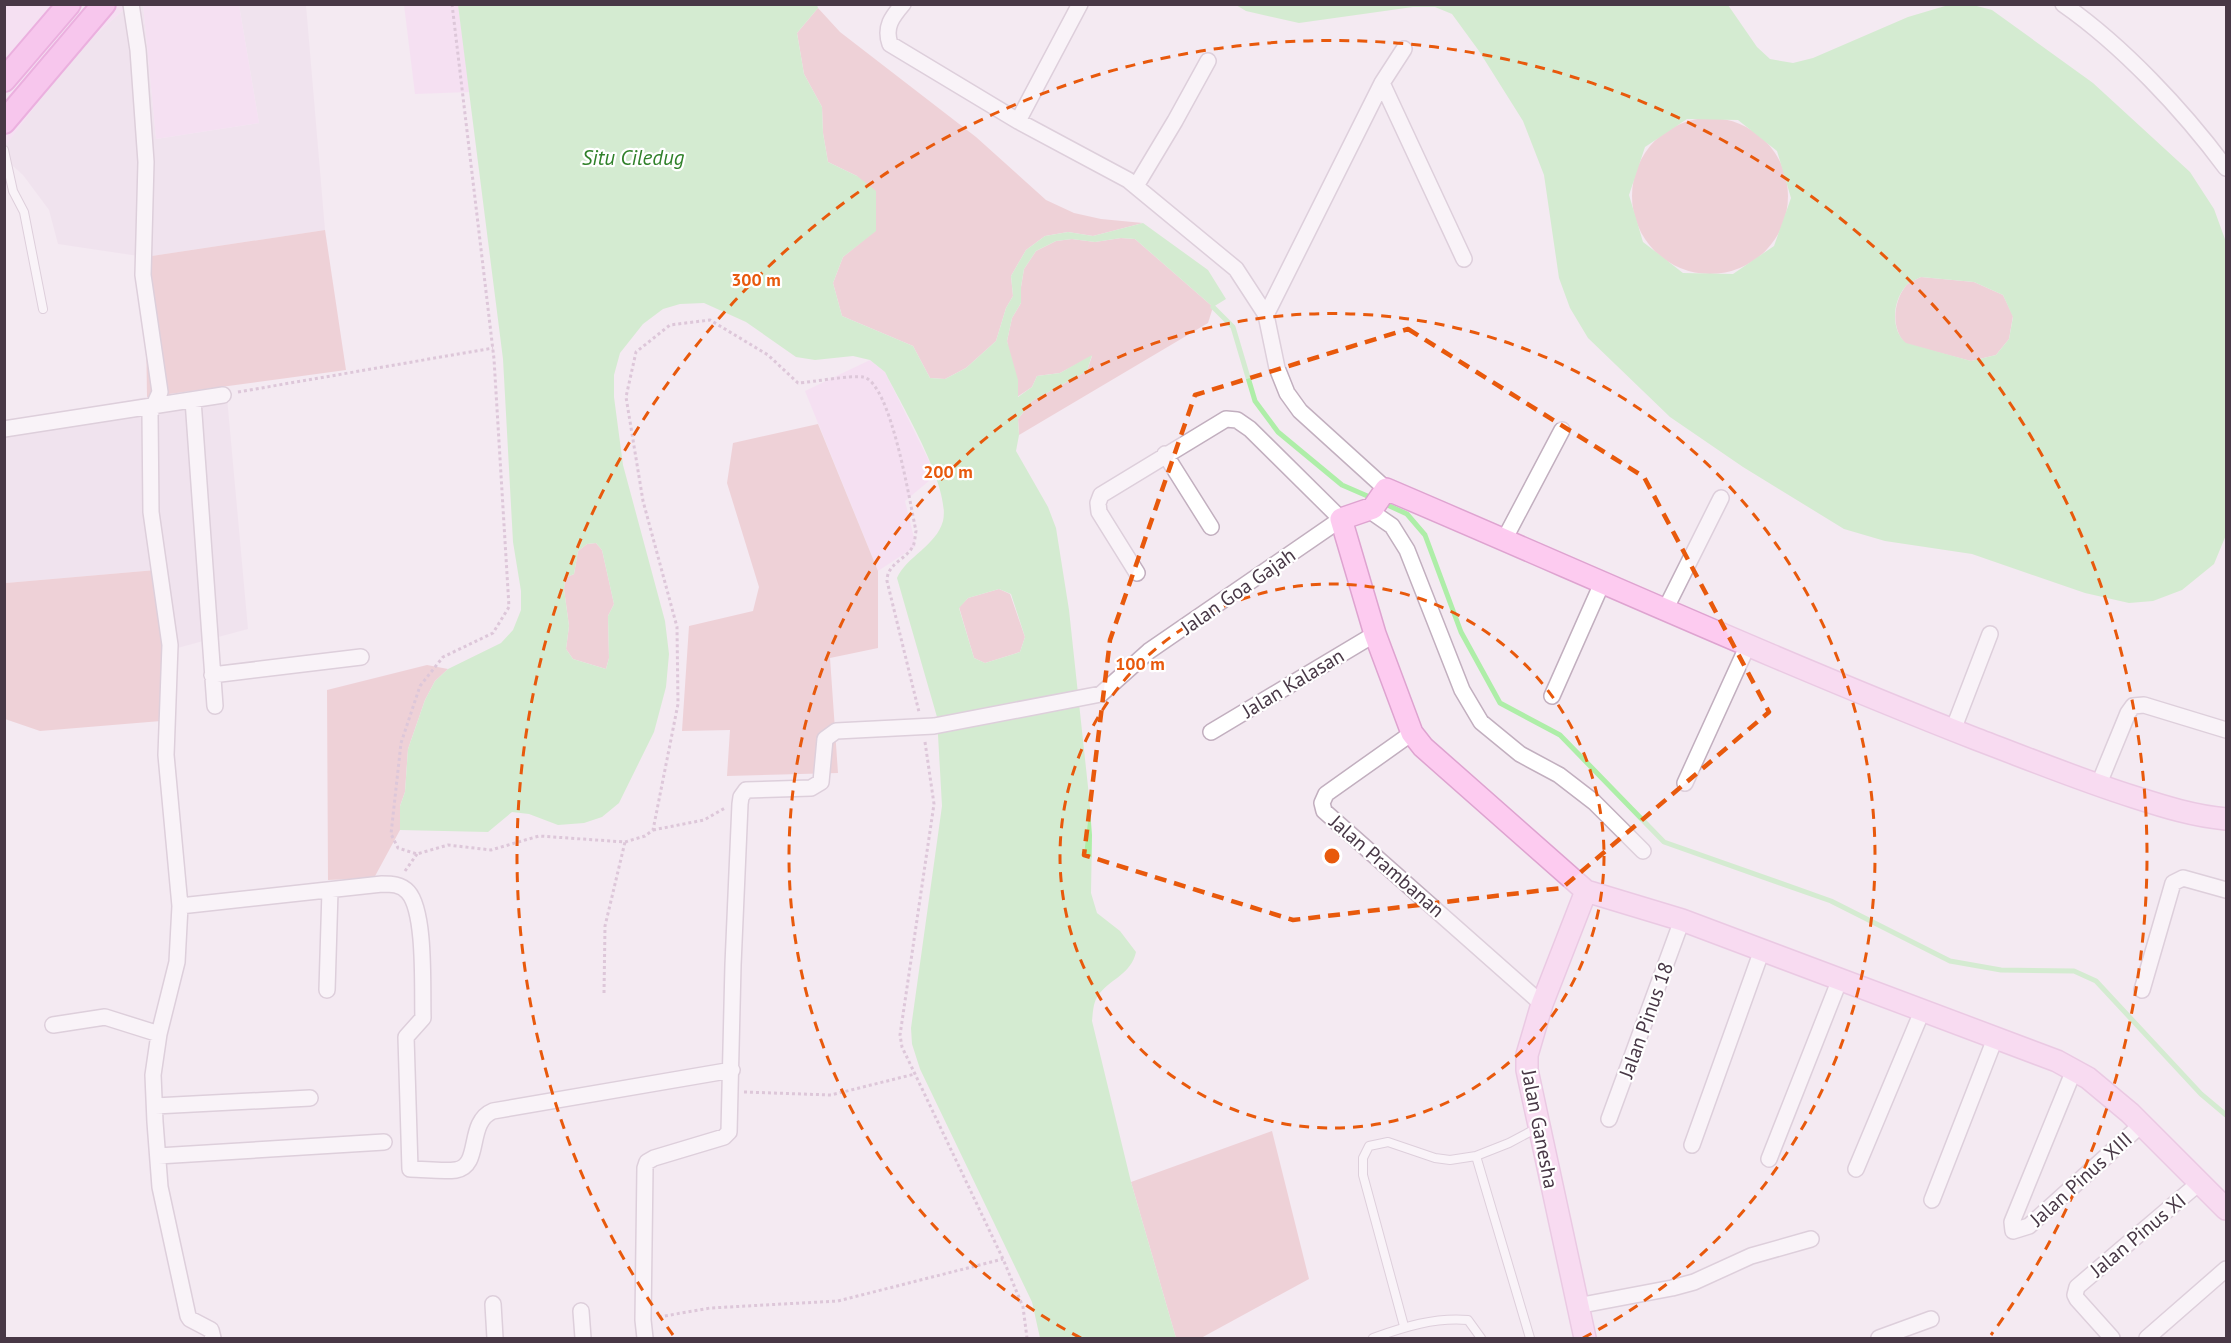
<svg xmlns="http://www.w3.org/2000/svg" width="2231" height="1343" font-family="'PT Sans',sans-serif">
<rect width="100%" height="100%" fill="#f4eaf2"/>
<path fill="#ecdce9" d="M129,5H143L156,139L259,123L239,5H306L325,230L145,257L58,244L49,210L23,175L5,159L4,146L77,51Z
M226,386L248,629L170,650L156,570L6,583L4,413L6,423L147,397Z"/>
<path fill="#f5d6f2" d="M5,5H129L77,51L5,146Z
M143,5H239L259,123L156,139Z
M404,5H458L470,92L415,94Z
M870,360L885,372L936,475L905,501L916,546L878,571L805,391Z"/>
<path fill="#e7b4b6" d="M818,8L840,32L976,137L1046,200L1074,213L1101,219L1143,223L1093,236L1068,232L1045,236L1026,250L1011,276L1013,296L1006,308L996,341L966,368L945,379L930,378L913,346L842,316L833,283L843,257L876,230L857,176L828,162L823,133L822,107L804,74L797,33Z
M1632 196a78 78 0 1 1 156 0a78 78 0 1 1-156 0Z
M325,230L346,370L147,397L145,257Z
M1121,238L1135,239L1213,307L1208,323L1019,435L1018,419L1032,401L1087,371L1092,356L1060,373L1037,376L1032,387L1017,397L1007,341L1012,318L1021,303V287L1024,269L1036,251L1056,241L1072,239L1095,242Z
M1921,277L1974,282L2003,295L2013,316L2009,339L1996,355L1971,361L1906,344C1891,330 1893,303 1905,287C1908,282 1915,280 1921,277Z
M818,424L878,571V648L830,658L838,773L727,776L730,730L682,731L689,626L753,611L759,587L727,483L733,443Z
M596,543L602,550L614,604L608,616L609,658L606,669L573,659L566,649L569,626L564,589L565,578L574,574L578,551L587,544Z
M4,555L6,583L156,570L170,650L161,721L40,731L5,719Z
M999,589L1010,594L1025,637L1020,652L985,663L974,658L959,607L968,598Z
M427,665L448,669L435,681L425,700L408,749L405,792L400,806V830L374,878L328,880L327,690Z
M1272,1131L1309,1279L1201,1338H1176L1131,1182Z"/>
<path fill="#aeeea8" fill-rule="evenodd" d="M458,5H817L818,8L797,33L804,74L822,107L823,133L828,162L857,176L876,191V231L843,257L833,283L842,316L913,346L930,378L945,379L966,368L996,341L1006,308L1013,296L1011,276L1026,250L1045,236L1068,232L1093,236L1143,223L1208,270L1226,299L1213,307L1135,239L1121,238L1095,242L1072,239L1056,241L1036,251L1024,269L1021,287V303L1012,318L1007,341L1018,380V397L1032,387L1037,376L1060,373L1092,355L1087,371L1032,401L1018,419L1019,435L1016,451L1048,507L1056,528L1069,610L1089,796L1092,835L1091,893L1097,913L1120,931L1136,952C1131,974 1112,978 1099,994C1093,1002 1093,1012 1092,1021L1131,1182L1176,1338H1040L1032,1302L920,1069L912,1044L911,1028L942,806L937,717L897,578C907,556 936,546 943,521C951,487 901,404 885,372L870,360L853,356L815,360L796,357L746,322L704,303L680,304L663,309L643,324L620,353L614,375V397L623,465L665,621L669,654L666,687L654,732L619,803L602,817L584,823L558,825L529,814L512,812L488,832L400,830V806L405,792L408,749L425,700L435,681L448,669L501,643L513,630L521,610V591L513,542L503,359ZM596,543L602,550L614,604L608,616L609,658L606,669L573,659L566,649L569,626L564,589L565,578L574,574L578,551L587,544ZM999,589L1011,594L1025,637L1020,652L985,663L974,658L959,608L968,598Z
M1236,5H1728L1757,47L1770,59L1793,63L1813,58L1908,17L1945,6L1973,5L1992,10L2093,83L2190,172L2214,209L2226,242V535L2214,564L2182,590L2153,601L2129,603L2085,593L1972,554L1885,541L1844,529L1743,467L1670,417L1588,338L1570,308L1559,278L1544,175L1523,121L1479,51L1452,14L1435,7H1413L1299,23L1246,11ZM1687,119L1738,120L1777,151L1791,198L1774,246L1733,274L1683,273L1643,242L1629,195L1645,147ZM1921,277L1974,282L2003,295L2013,317L2009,339L1996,355L1971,361L1906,343C1891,330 1892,303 1905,287C1908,282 1915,280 1921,277Z"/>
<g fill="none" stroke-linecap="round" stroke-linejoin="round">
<path stroke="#aeeea8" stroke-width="5" d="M1213,307L1233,327L1255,401L1278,432L1342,485L1372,498
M1383,503L1407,514L1425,535L1461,632L1500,703L1560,735L1664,842L1831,901L1950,961L2001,970L2074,971L2096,981L2201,1094L2226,1115"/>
<defs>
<path id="lane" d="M4,150L13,191L24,212L43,309
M1476,1156L1530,1338
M1404,1326L1363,1175V1158L1369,1146L1388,1142L1435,1158L1450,1160L1476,1156L1509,1143L1539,1127
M1373,1338C1404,1327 1435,1317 1468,1320L1481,1338"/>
<path id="street" d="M131,4L138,50L146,162L143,275L160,392L150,414L151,512L170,645L166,755L180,906L177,962L159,1034L153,1075L155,1122L160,1187L188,1316L190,1319L211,1330L213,1338
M903,4C892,17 884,27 890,44L1018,121L1128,180L1236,269L1266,315L1277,368L1287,393L1300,411L1386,489
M2063,4C2122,45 2183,110 2226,168
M1382,83L1464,259
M1018,121L1080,4
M1136,186L1175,121L1208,61
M1266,315L1382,83L1404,49
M193,400L215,706
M4,429L223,395
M1165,454L1211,527
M1369,510L1392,526L1407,550L1462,690L1481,722L1520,754L1559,775L1594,802L1643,851
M1504,540L1562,430
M1665,610L1721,498
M212,675L361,657
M1552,696L1603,581
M1953,730L1990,634
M1211,732L1375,634
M1412,733L1326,794L1322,803L1324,811L1542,1004
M1685,783L1747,647
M2098,786L2128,713L2133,706L2144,705L2226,730
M180,906L382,884C391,884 401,884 408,892C426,912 422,989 423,1018L406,1037L410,1169C424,1169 442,1172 456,1170C482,1166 466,1122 493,1111L732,1070
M327,990L330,891
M2142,990L2173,883L2183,878L2226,890
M53,1025L105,1017L159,1034
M2074,1070L2012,1222L2013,1231L2029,1226L2141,1125
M155,1106L310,1098
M1609,1119L1682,920
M1692,1145L1762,950
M158,1156L384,1142
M1769,1159L1840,979
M1856,1169L1923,1009
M1932,1200L1996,1036
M493,1304L495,1338
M1577,1306L1672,1288L1694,1282L1751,1256L1811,1239
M581,1311L583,1338
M645,1338L643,1320L645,1168L647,1162L654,1158L724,1137L729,1132L733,965L740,804L741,797L746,790L811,788L821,782L825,739L836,731L934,726L1101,694L1149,651L1341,519L1250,429L1237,420L1226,419L1101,495L1098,503L1099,512L1137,573
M1879,1338L1931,1319
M2112,1338L2077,1299L2075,1295L2077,1287L2199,1183
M2147,1338L2226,1269"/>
<path id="secondary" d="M2226,819C2194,816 2165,807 2134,797C2080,780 2029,759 1976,739C1777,661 1583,573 1386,489L1373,508L1341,519L1375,634L1412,733L1423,747L1586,891L1682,920L2057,1061L2088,1078L2130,1113L2226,1209
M1585,1338L1527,1070V1055L1542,1004L1586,891"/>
<path id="primary" d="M4,80L69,4
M4,122L104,4"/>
</defs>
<use href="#lane" stroke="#c2afbf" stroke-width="10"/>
<use href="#street" stroke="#c2afbf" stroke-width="18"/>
<use href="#secondary" stroke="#dea3d0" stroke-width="24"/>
<use href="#primary" stroke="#e06cc8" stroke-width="26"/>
<path stroke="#c19ebb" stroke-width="3" stroke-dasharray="3 3" stroke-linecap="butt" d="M452,4L494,359L509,607L493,633L443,657L420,686L401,743L391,834L398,848L417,854L448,845L491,850L539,836L625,842L645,836L653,830L678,704L677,627L643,501L626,397L636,352L670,325L710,320L768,355L798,383C813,382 851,375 863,377C891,382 910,504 916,531C915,536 915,542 913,546C906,560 887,563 887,581L919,712
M238,392L493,348
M925,742L934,804L900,1035L902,1047L915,1074L1003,1259L1023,1307L1027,1338
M653,830L704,820L725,808
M405,871L417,854
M604,993L605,926L625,842
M744,1092L831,1095L915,1074
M659,1317L710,1308L838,1301L1003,1259"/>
<use href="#lane" stroke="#fff" stroke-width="8"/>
<use href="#street" stroke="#fff" stroke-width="15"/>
<use href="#secondary" stroke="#fdcbf0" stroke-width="21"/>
<use href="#primary" stroke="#fb9ce6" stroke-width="22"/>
</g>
<path d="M0 0H2231V1343H0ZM1408,329L1644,477L1769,712L1562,888L1293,920L1084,855L1110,640L1195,395Z" fill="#f4eaf2" fill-opacity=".55" fill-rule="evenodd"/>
<path fill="none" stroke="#e8590c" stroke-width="4.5" stroke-dasharray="12 8" stroke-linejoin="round" d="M1408,329L1644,477L1769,712L1562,888L1293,920L1084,855L1110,640L1195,395Z"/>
<g fill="none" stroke="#e8590c" stroke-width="3" stroke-dasharray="10 8">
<circle cx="1332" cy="856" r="272"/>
<path d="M1081 1338A543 543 0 1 1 1583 1338"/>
<path d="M673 1335A815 815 0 1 1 1991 1335"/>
</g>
<g text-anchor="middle" stroke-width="4.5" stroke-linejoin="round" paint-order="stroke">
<g font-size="20" fill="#483846" stroke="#fff">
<text transform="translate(1238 591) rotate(-35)" y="7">Jalan Goa Gajah</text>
<text transform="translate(1293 683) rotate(-31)" y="7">Jalan Kalasan</text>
<text transform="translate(1387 866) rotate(41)" y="7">Jalan Prambanan</text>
<text transform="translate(1646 1020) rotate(-70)" y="7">Jalan Pinus 18</text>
<text transform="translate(1540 1129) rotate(79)" y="7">Jalan Ganesha</text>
<text transform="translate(2081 1179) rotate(-42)" y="7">Jalan Pinus XIII</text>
<text transform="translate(2138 1235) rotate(-40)" y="7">Jalan Pinus XI</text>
</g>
<g font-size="21" font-style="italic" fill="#30812a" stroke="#fff">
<text x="633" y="165">Situ Ciledug</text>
</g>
</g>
<circle cx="1332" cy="856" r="9" fill="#e8590c" stroke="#fff" stroke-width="3"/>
<g font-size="18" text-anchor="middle" font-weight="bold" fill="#e8590c" stroke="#fff" stroke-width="4.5" stroke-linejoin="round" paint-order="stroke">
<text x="756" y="286">300 m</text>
<text x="948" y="478">200 m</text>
<text x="1140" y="670">100 m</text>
</g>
<rect width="2231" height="1343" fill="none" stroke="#483846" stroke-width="12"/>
</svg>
